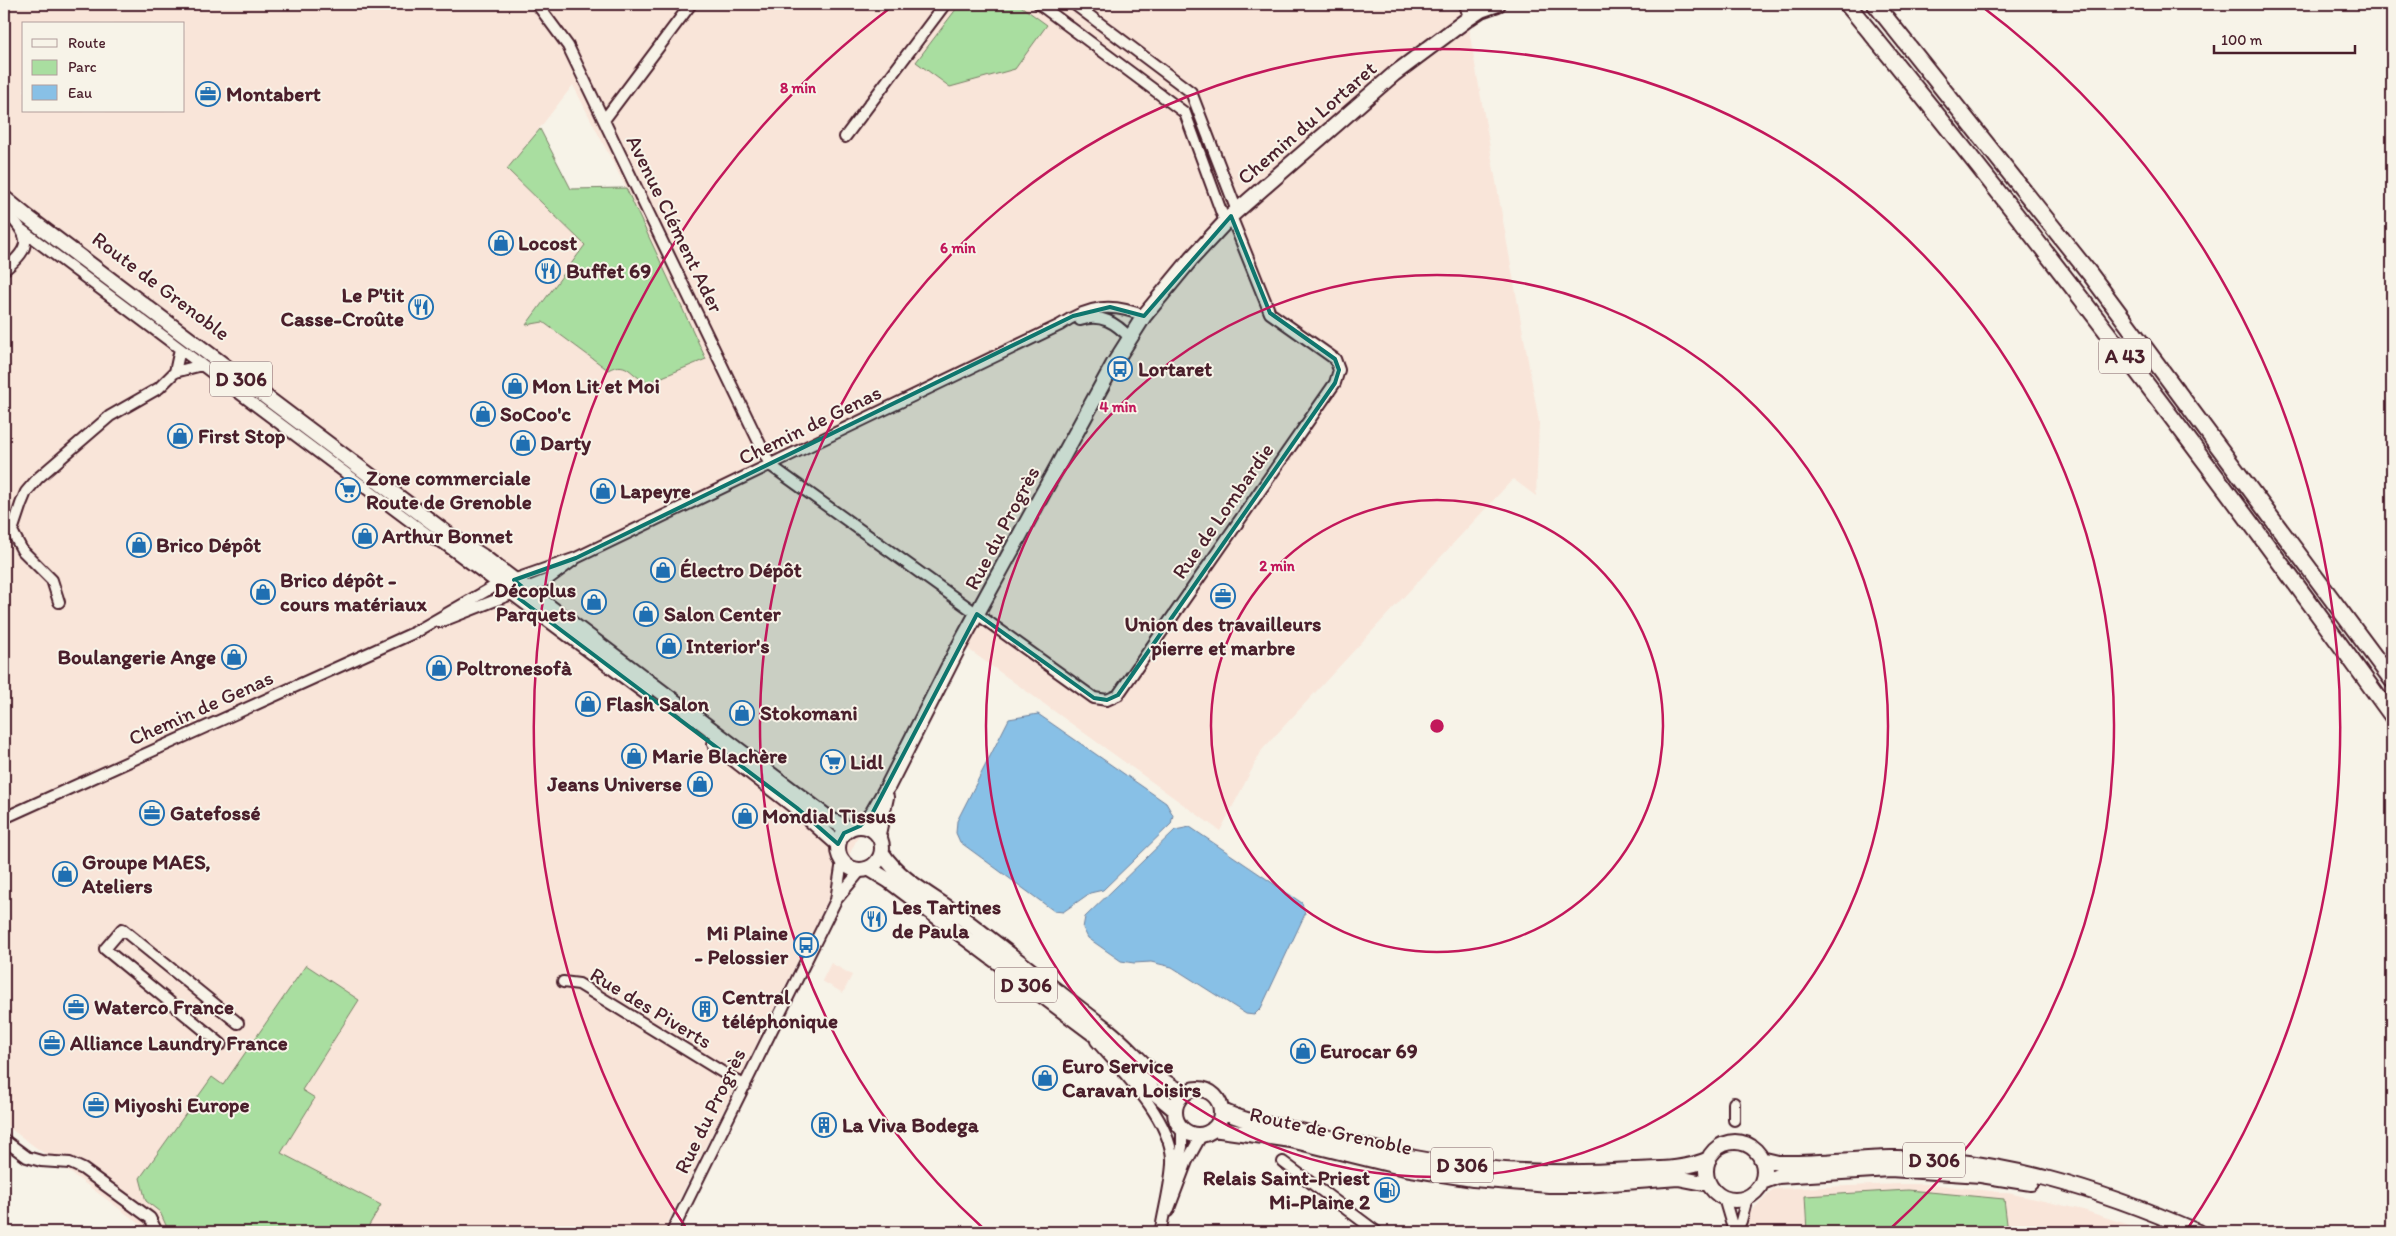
<svg xmlns="http://www.w3.org/2000/svg" width="2396" height="1236" font-family="Itim,sans-serif">
<rect width="100%" height="100%" fill="#f7f3e8"/>
<filter id="ink" filterUnits="userSpaceOnUse"><feTurbulence type="fractalNoise" baseFrequency=".02" numOctaves="2"/><feDisplacementMap in="SourceGraphic" scale="10" xChannelSelector="R" yChannelSelector="G"/><feConvolveMatrix kernelMatrix="1 2 1 2 8 2 1 2 1" color-interpolation-filters="sRGB"/></filter>
<g filter="url(#ink)">
<path fill="#f9e5d9" fill-rule="evenodd" d="M4,4H1469L1470,36L1539,422L1536,496L1513,479L1262,750L1220,831L957,641L924,699L819,918L663,1232H151L4,1124ZM24,24H184V111H24ZM573,85L626,188L706,358L650,382L644,381L630,369L622,366L608,370L543,322L526,324L585,245L508,169Z
M831,963L852,975L843,993L822,981Z
M1899,1184H1931L2008,1193L2083,1210L2151,1232H1747L1749,1213L1773,1189Z"/>
<path fill="#a9dea0" stroke="#7a7e66" d="M960,4H1018L1047,25L1015,69L950,87L916,62Z
M540,129L571,189L626,188L706,359L650,382C631,380 630,358 608,370L543,322L526,325L585,245L507,169Z
M306,965L359,1000L302,1090L315,1098L281,1153L381,1205L365,1232H169L160,1212L146,1201L140,1178L212,1077L223,1085Z
M1908,1190L2004,1199L2008,1232H1807L1805,1196Z"/>
<path fill="#88c0e6" stroke="#6f809b" d="M1038,714L1166,803L1173,815L1171,824L1103,890L1090,893L1063,912L1054,911L960,842L956,833L957,821L1009,719Z
M1190,827L1302,903L1305,914L1261,1008L1254,1015L1246,1014L1172,967L1151,962L1134,963L1121,961L1088,938L1083,928L1085,917L1175,830Z"/>
<g fill="none" stroke-linecap="round" stroke-linejoin="round">
<defs>
<path id="minor" d="M537,4L568,46L770,465L1094,698L1107,700L1118,695L1335,383L1339,370L1335,359L1270,313L1231,216
M1039,4L1185,113L1225,222
M1074,4L1191,92L1237,211
M1465,4L1469,18
M604,120L691,4
M845,137L945,4
M4,209C28,236 36,244 4,270
M22,230L435,540L445,543
M1080,320C1101,313 1116,323 1130,338
M180,349L175,372L202,365
M59,602L52,580L22,550L12,531L21,504L26,492L38,478L110,416L159,388L175,372
M440,622L547,580L574,560
M415,632L493,587L576,558L1060,325C1088,306 1112,302 1144,316
M4,818L420,630
M836,900L842,861
M563,982L579,984L745,1086
M1096,1041C1122,1071 1169,1117 1172,1158C1173,1176 1164,1210 1161,1229
M221,1044L105,949L122,929L238,1023
M1734,1120V1103
M4,1140L27,1157L41,1161L70,1163L83,1169L150,1218L157,1232
M1283,1162L1377,1232
M1176,1171L1182,1147V1128
M1724,1198L1734,1232
M1168,1211L1187,1161L1202,1134
M672,1232L836,900L860,871
M1736,1232L1741,1221L1747,1198"/>
<path id="major" d="M4,198L26,216L449,535L482,556L831,820L849,829
M441,539L646,692
M715,744L797,808L838,844
M838 848a22 22 0 1 1 44 0a22 22 0 1 1-44 0Z
M860,826L872,814L888,786L957,650L1113,365L1144,316L1191,259L1231,216L1394,74L1469,18L1481,10L1498,4
M878,834L886,797
M882,853C901,882 935,897 961,917C1010,954 1058,992 1106,1029C1136,1052 1150,1078 1185,1093
M870,869L888,880L1111,1047L1156,1094L1175,1110
M1175 1112a23 23 0 1 1 46 0a23 23 0 1 1-46 0Z
M1221,1110C1248,1124 1276,1125 1305,1132C1342,1140 1378,1151 1415,1158C1486,1172 1559,1175 1631,1170C1657,1169 1685,1170 1709,1159
M1213,1129L1291,1140L1405,1168L1473,1179L1549,1185H1585L1678,1178L1709,1184
M1706 1171a29 29 0 1 1 58 0a29 29 0 1 1-58 0Z
M1761,1159L1778,1163C1816,1164 1853,1159 1891,1158C1999,1157 2101,1190 2198,1232
M1762,1182L1778,1176L1890,1169L1981,1175L2031,1183"/>
<path id="highway" d="M1847,4C2037,234 2217,474 2392,716
M1875,4L2090,274L2392,680"/>
</defs>
<use href="#minor" stroke="#4a1f2b" stroke-width="14"/>
<use href="#major" stroke="#4a1f2b" stroke-width="18"/>
<use href="#highway" stroke="#4a1f2b" stroke-width="19"/>
<use href="#minor" stroke="#f7f3e8" stroke-width="10"/>
<use href="#major" stroke="#f7f3e8" stroke-width="14"/>
<use href="#highway" stroke="#f7f3e8" stroke-width="15"/>
</g>
</g>
<path fill="#0f766e" fill-opacity="0.2" stroke="#0f766e" stroke-width="4" stroke-linejoin="round" d="M1231,216L1270,313L1335,359L1339,370L1335,383L1118,695L1107,700L1094,698L977,614L872,814L860,826L844,833L838,844L797,808L513,594L525,589L514,580L576,558L1073,316L1110,307L1144,316Z"/>
<g fill="none" stroke="#c2185b" stroke-width="2.5">
<circle cx="1437" cy="726" r="226"/>
<circle cx="1437" cy="726" r="451"/>
<path d="M984 1229A677 677 0 1 1 1890 1229"/>
<path d="M688 1231A903 903 0 0 1 894 5M1980 5A903 903 0 0 1 2186 1231"/>
</g>
<defs>
<symbol id="office-ring" viewBox="-11 -11 22 22"><circle r="9.5" fill="#f7f3e8" stroke="#1f6fb2" stroke-width="1.5"/><path d="M-6-3h4V-5.5h4V-3h4V5H-6ZM-1-4.5V-3h2v-1.5ZM-6 0V1H6V0Z" fill="#1f6fb2"/></symbol>
<symbol id="shop-ring" viewBox="-11 -11 22 22"><circle r="9.5" fill="#f7f3e8" stroke="#1f6fb2" stroke-width="1.5"/><path d="M-5-2.5h2.3a2.7 3.5 0 0 1 5.4 0H5L5.5 6h-11ZM-1.5-2.5h3a1.5 2.3 0 0 0-3 0Z" fill="#1f6fb2"/></symbol>
<symbol id="restaurant-ring" viewBox="-11 -11 22 22"><circle r="9.5" fill="#f7f3e8" stroke="#1f6fb2" stroke-width="1.5"/><path d="M-5-6h1v4h1v-4h1v4h1v-4h1v5L-1.5 .5V6h-2V.5L-5-1ZM5-6V6H3V1.5H1.5Q1.5-4 5-6Z" fill="#1f6fb2"/></symbol>
<symbol id="bus-ring" viewBox="-11 -11 22 22"><circle r="9.5" fill="#f7f3e8" stroke="#1f6fb2" stroke-width="1.5"/><path d="M-5-6H5V4H4V6H2V4H-2V6H-4V4H-5ZM-3.5-4V0h7V-4ZM-3.5 1.2v1.5H-2V1.2ZM2 1.2v1.5H3.5V1.2Z" fill="#1f6fb2"/></symbol>
<symbol id="supermarket-ring" viewBox="-11 -11 22 22"><circle r="9.5" fill="#f7f3e8" stroke="#1f6fb2" stroke-width="1.5"/><path d="M-6-5.5h2.5l.6 2H6L4.5 2H-2.5L-4.4-4H-6ZM-1.5 3.2a1.3 1.3 0 1 0 .1 0ZM3 3.2a1.3 1.3 0 1 0 .1 0Z" fill="#1f6fb2"/></symbol>
<symbol id="building-ring" viewBox="-11 -11 22 22"><circle r="9.5" fill="#f7f3e8" stroke="#1f6fb2" stroke-width="1.5"/><path d="M-4-6H4V6H1V3H-1V6H-4ZM-2.5-4.3h1.7v1.8h-1.7ZM.8-4.3h1.7v1.8H.8ZM-2.5-1h1.7V.8h-1.7ZM.8-1h1.7V.8H.8Z" fill="#1f6fb2"/></symbol>
<symbol id="fuel-ring" viewBox="-11 -11 22 22"><circle r="9.5" fill="#f7f3e8" stroke="#1f6fb2" stroke-width="1.5"/><path d="M-5.5-6h7V0h2V4h1.3V-2.5L3-4.5l.8-.8L6-3V5H2.5V1h-1V6h-7ZM-4.2-4.7v3.2H.2V-4.7Z" fill="#1f6fb2"/></symbol>
</defs>
<g fill-rule="evenodd">
<use href="#office-ring" x="194" y="80" width="28" height="28"/>
<use href="#shop-ring" x="487" y="229" width="28" height="28"/>
<use href="#restaurant-ring" x="534" y="257" width="28" height="28"/>
<use href="#restaurant-ring" x="407" y="293" width="28" height="28"/>
<use href="#bus-ring" x="1106" y="355" width="28" height="28"/>
<use href="#shop-ring" x="501" y="372" width="28" height="28"/>
<use href="#shop-ring" x="469" y="400" width="28" height="28"/>
<use href="#shop-ring" x="166" y="422" width="28" height="28"/>
<use href="#shop-ring" x="509" y="429" width="28" height="28"/>
<use href="#supermarket-ring" x="334" y="476" width="28" height="28"/>
<use href="#shop-ring" x="589" y="477" width="28" height="28"/>
<use href="#shop-ring" x="351" y="522" width="28" height="28"/>
<use href="#shop-ring" x="125" y="531" width="28" height="28"/>
<use href="#shop-ring" x="649" y="556" width="28" height="28"/>
<use href="#shop-ring" x="249" y="578" width="28" height="28"/>
<use href="#office-ring" x="1209" y="582" width="28" height="28"/>
<use href="#shop-ring" x="580" y="588" width="28" height="28"/>
<use href="#shop-ring" x="632" y="600" width="28" height="28"/>
<use href="#shop-ring" x="655" y="632" width="28" height="28"/>
<use href="#shop-ring" x="220" y="643" width="28" height="28"/>
<use href="#shop-ring" x="425" y="654" width="28" height="28"/>
<use href="#shop-ring" x="574" y="690" width="28" height="28"/>
<use href="#shop-ring" x="728" y="699" width="28" height="28"/>
<use href="#shop-ring" x="620" y="742" width="28" height="28"/>
<use href="#supermarket-ring" x="819" y="748" width="28" height="28"/>
<use href="#shop-ring" x="686" y="770" width="28" height="28"/>
<use href="#office-ring" x="138" y="799" width="28" height="28"/>
<use href="#shop-ring" x="731" y="802" width="28" height="28"/>
<use href="#shop-ring" x="51" y="860" width="28" height="28"/>
<use href="#restaurant-ring" x="860" y="905" width="28" height="28"/>
<use href="#bus-ring" x="792" y="931" width="28" height="28"/>
<use href="#office-ring" x="62" y="993" width="28" height="28"/>
<use href="#building-ring" x="691" y="995" width="28" height="28"/>
<use href="#office-ring" x="38" y="1029" width="28" height="28"/>
<use href="#shop-ring" x="1289" y="1037" width="28" height="28"/>
<use href="#shop-ring" x="1031" y="1064" width="28" height="28"/>
<use href="#office-ring" x="82" y="1091" width="28" height="28"/>
<use href="#building-ring" x="810" y="1111" width="28" height="28"/>
<use href="#fuel-ring" x="1373" y="1176" width="28" height="28"/>
</g>
<g text-anchor="middle" stroke-width="4" stroke-linejoin="round" paint-order="stroke">
<g fill="#f7f3e8" stroke="#7e5f64" stroke-width="1">
<rect x="2099" y="338.5" width="52" height="35" rx="4"/>
<rect x="210" y="361.5" width="62" height="35" rx="4"/>
<rect x="995" y="967.5" width="62" height="35" rx="4"/>
<rect x="1903" y="1142.5" width="62" height="35" rx="4"/>
<rect x="1431" y="1147.5" width="62" height="35" rx="4"/>
</g>
<g font-size="20" font-weight="bold" fill="#4a1f2b">
<text x="2125" y="363">A 43</text>
<text x="241" y="386">D 306</text>
<text x="1026" y="992">D 306</text>
<text x="1934" y="1167">D 306</text>
<text x="1462" y="1172">D 306</text>
</g>
<g font-size="21" font-weight="bold" fill="#4a1f2b" stroke="#f7f3e8" text-anchor="start">
<text x="226" y="101">Montabert</text>
<text x="518" y="250">Locost</text>
<text x="566" y="278">Buffet 69</text>
<text x="404" y="302" text-anchor="end">Le P'tit<tspan x="404" dy="24">Casse-Croûte</tspan></text>
<text x="1138" y="376">Lortaret</text>
<text x="532" y="393">Mon Lit et Moi</text>
<text x="500" y="421">SoCoo'c</text>
<text x="198" y="443">First Stop</text>
<text x="540" y="450">Darty</text>
<text x="366" y="485">Zone commerciale<tspan x="366" dy="24">Route de Grenoble</tspan></text>
<text x="620" y="498">Lapeyre</text>
<text x="382" y="543">Arthur Bonnet</text>
<text x="156" y="552">Brico Dépôt</text>
<text x="680" y="577">Électro Dépôt</text>
<text x="280" y="587">Brico dépôt -<tspan x="280" dy="24">cours matériaux</tspan></text>
<text x="576" y="597" text-anchor="end">Décoplus<tspan x="576" dy="24">Parquets</tspan></text>
<text x="664" y="621">Salon Center</text>
<text x="1223" y="631" text-anchor="middle">Union des travailleurs<tspan x="1223" dy="24">pierre et marbre</tspan></text>
<text x="686" y="653">Interior's</text>
<text x="216" y="664" text-anchor="end">Boulangerie Ange</text>
<text x="456" y="675">Poltronesofà</text>
<text x="606" y="711">Flash Salon</text>
<text x="760" y="720">Stokomani</text>
<text x="652" y="763">Marie Blachère</text>
<text x="850" y="769">Lidl</text>
<text x="682" y="791" text-anchor="end">Jeans Universe</text>
<text x="170" y="820">Gatefossé</text>
<text x="762" y="823">Mondial Tissus</text>
<text x="82" y="869">Groupe MAES,<tspan x="82" dy="24">Ateliers</tspan></text>
<text x="892" y="914">Les Tartines<tspan x="892" dy="24">de Paula</tspan></text>
<text x="788" y="940" text-anchor="end">Mi Plaine<tspan x="788" dy="24">- Pelossier</tspan></text>
<text x="722" y="1004">Central<tspan x="722" dy="24">téléphonique</tspan></text>
<text x="94" y="1014">Waterco France</text>
<text x="70" y="1050">Alliance Laundry France</text>
<text x="1320" y="1058">Eurocar 69</text>
<text x="1062" y="1073">Euro Service<tspan x="1062" dy="24">Caravan Loisirs</tspan></text>
<text x="114" y="1112">Miyoshi Europe</text>
<text x="842" y="1132">La Viva Bodega</text>
<text x="1370" y="1185" text-anchor="end">Relais Saint-Priest<tspan x="1370" dy="24">Mi-Plaine 2</tspan></text>
</g>
<g font-size="21" fill="#4a1f2b" stroke="#f7f3e8">
<text transform="translate(1307 123) rotate(-41)" y="7">Chemin du Lortaret</text>
<text transform="translate(675 224) rotate(64)" y="7">Avenue Clément Ader</text>
<text transform="translate(161 286) rotate(37)" y="7">Route de Grenoble</text>
<text transform="translate(810 425) rotate(-26)" y="7">Chemin de Genas</text>
<text transform="translate(1223 511) rotate(-55)" y="7">Rue de Lombardie</text>
<text transform="translate(1002 528) rotate(-62)" y="7">Rue du Progrès</text>
<text transform="translate(201 708) rotate(-24)" y="7">Chemin de Genas</text>
<text transform="translate(651 1008) rotate(31)" y="7">Rue des Piverts</text>
<text transform="translate(710 1111) rotate(-64)" y="7">Rue du Progrès</text>
<text transform="translate(1331 1131) rotate(12)" y="7">Route de Grenoble</text>
</g>
</g>
<circle cx="1437" cy="726" r="8" fill="#c2185b" stroke="#f7f3e8" stroke-width="2.5"/>
<g font-size="15" text-anchor="middle" font-weight="bold" fill="#c2185b" stroke="#f7f3e8" stroke-width="4" stroke-linejoin="round" paint-order="stroke">
<text x="798" y="93">8 min</text>
<text x="958" y="253">6 min</text>
<text x="1118" y="412">4 min</text>
<text x="1277" y="571">2 min</text>
</g>
<rect width="2396" height="1236" fill="none" stroke="#f7f3e8" stroke-width="20"/>
<rect x="10" y="10" width="2376" height="1216" fill="none" stroke="#4a1f2b" stroke-width="2" filter="url(#ink)"/>
<rect x="22" y="22" width="162" height="90" fill="#f7f3e8" stroke="#b29e9c"/>
<rect x="32" y="39" width="25" height="8" fill="#f7f3e8" stroke="#b29e9c"/>
<text x="68" y="48" font-size="15" fill="#4a1f2b">Route</text>
<rect x="32" y="60" width="25" height="15" fill="#a9dea0" stroke="#b29e9c"/>
<text x="68" y="72" font-size="15" fill="#4a1f2b">Parc</text>
<rect x="32" y="85" width="25" height="15" fill="#88c0e6" stroke="#b29e9c"/>
<text x="68" y="98" font-size="15" fill="#4a1f2b">Eau</text>
<path d="M2214 45v8h141v-8" fill="none" stroke="#4a1f2b" stroke-width="2.5"/>
<text x="2221" y="45" font-size="15" fill="#4a1f2b" stroke="#f7f3e8" stroke-width="4" paint-order="stroke">100 m</text>
</svg>
